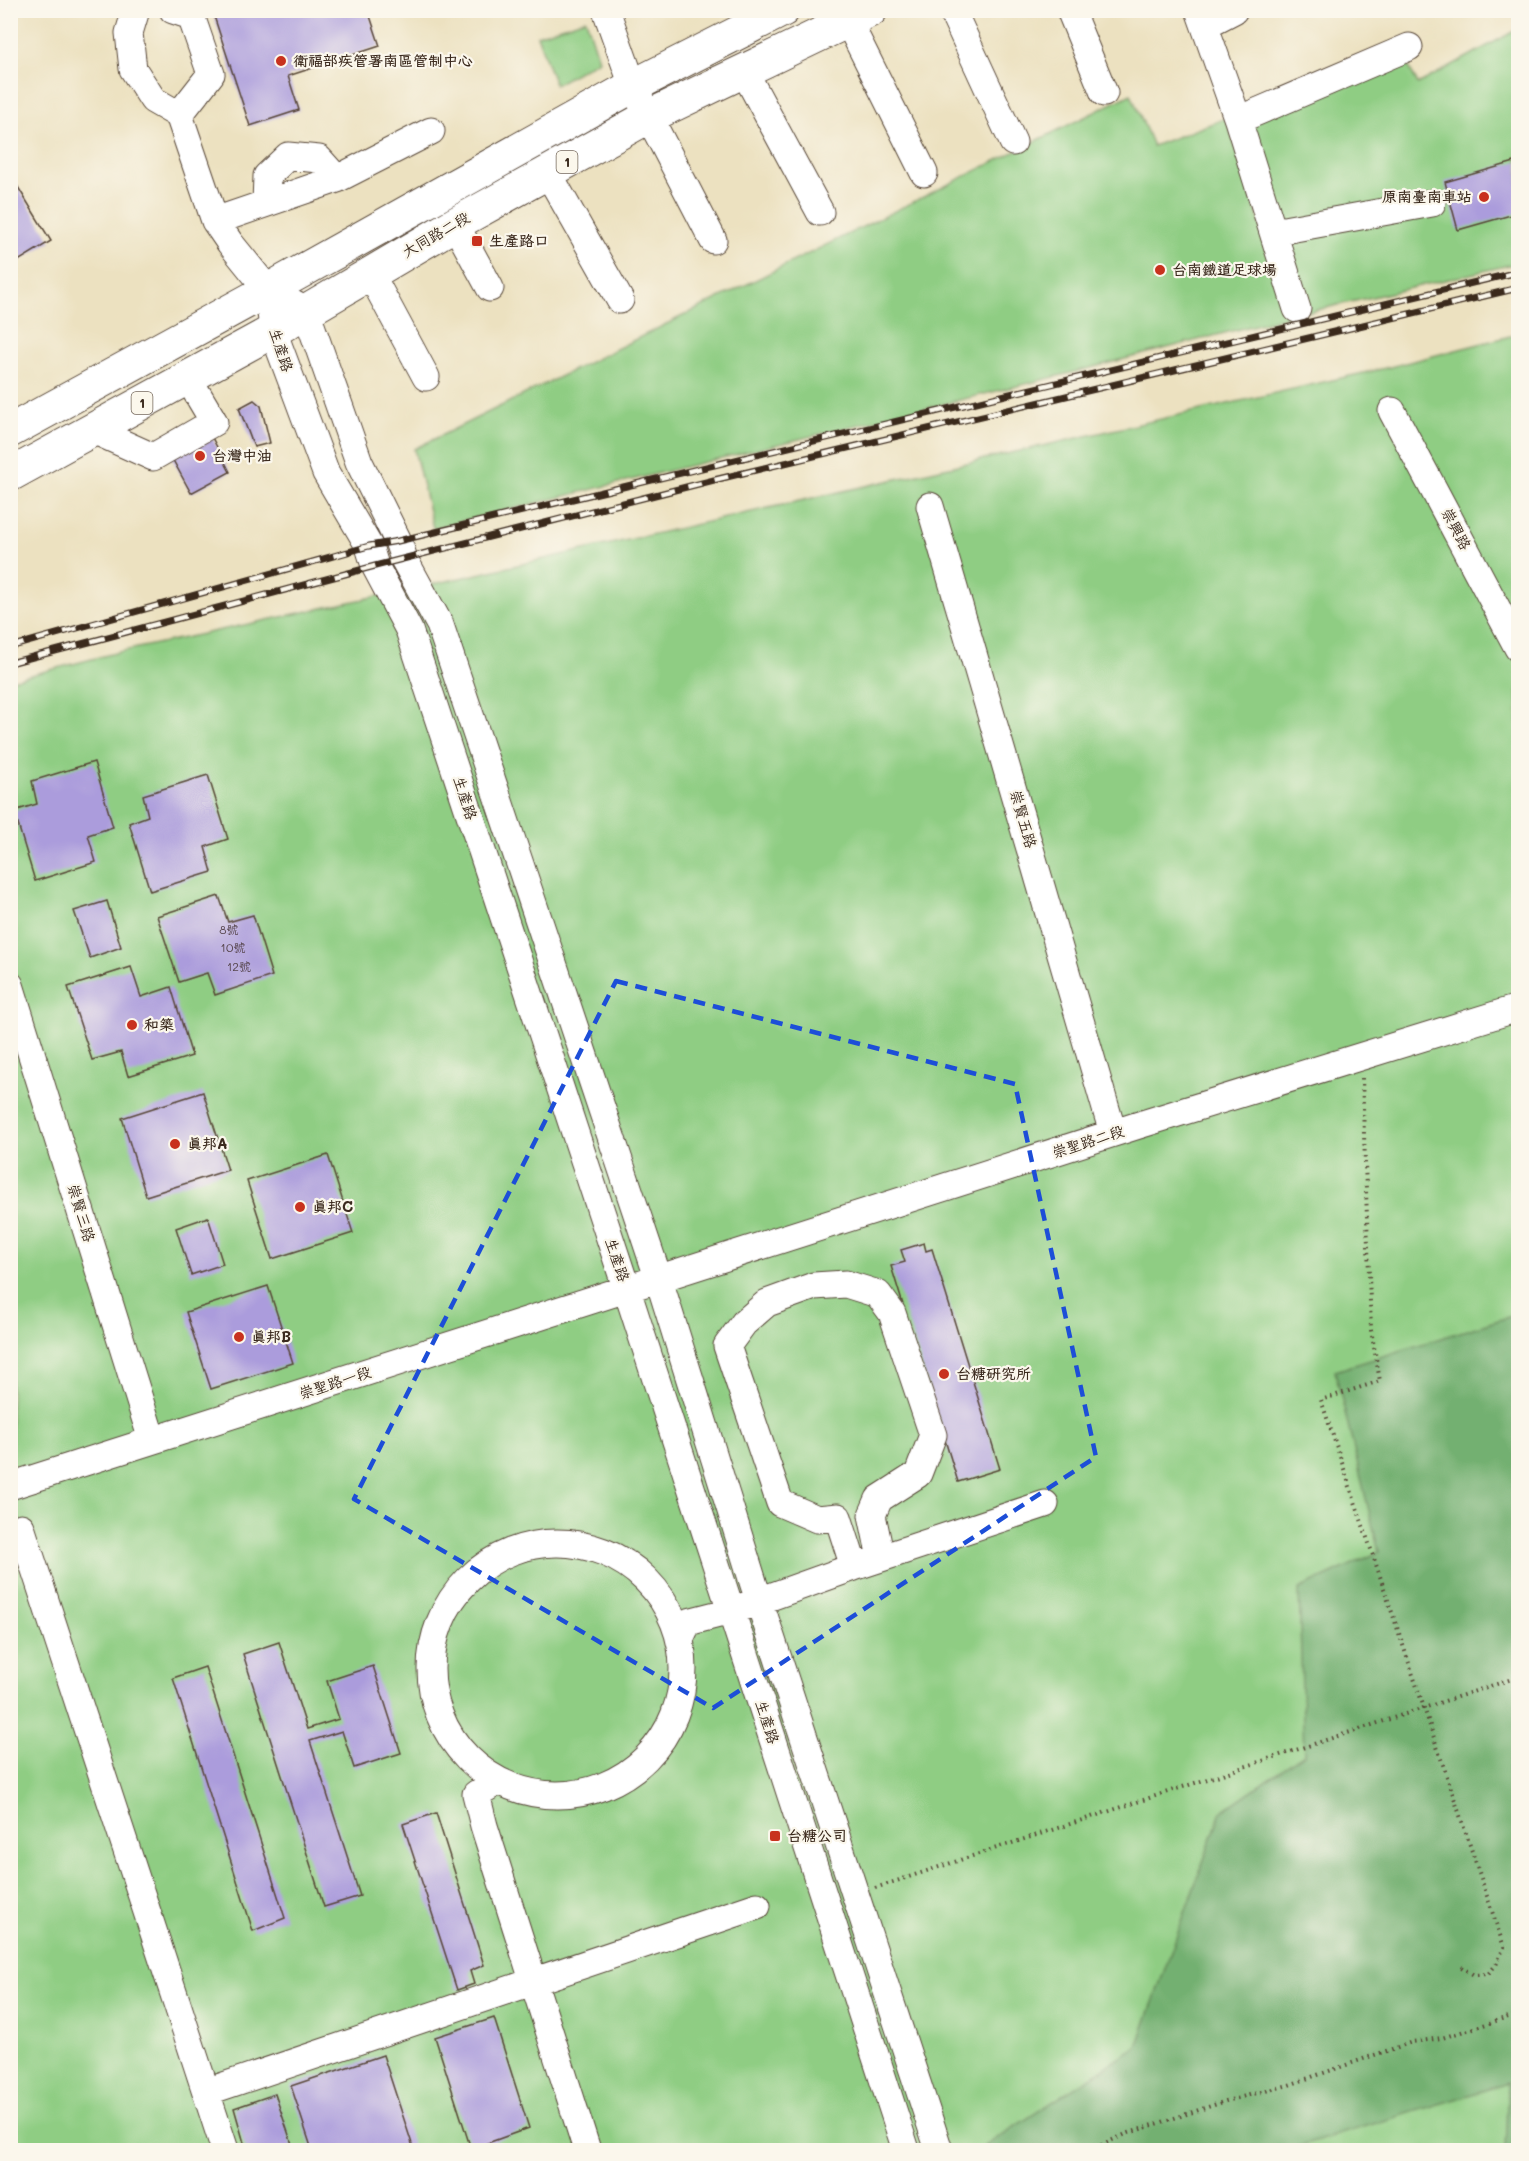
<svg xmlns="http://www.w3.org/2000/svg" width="1529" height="2161" font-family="Mali,'LXGW WenKai TC',sans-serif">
<rect width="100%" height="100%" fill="#fbf7ec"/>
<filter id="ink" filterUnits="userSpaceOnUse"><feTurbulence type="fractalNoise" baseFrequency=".0167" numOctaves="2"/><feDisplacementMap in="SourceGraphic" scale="12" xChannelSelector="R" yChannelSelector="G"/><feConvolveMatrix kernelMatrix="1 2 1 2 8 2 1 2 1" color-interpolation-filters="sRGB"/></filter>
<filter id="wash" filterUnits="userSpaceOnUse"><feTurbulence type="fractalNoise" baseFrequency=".008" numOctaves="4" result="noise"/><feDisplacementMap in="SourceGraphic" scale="24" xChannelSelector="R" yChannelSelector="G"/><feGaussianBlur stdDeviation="1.35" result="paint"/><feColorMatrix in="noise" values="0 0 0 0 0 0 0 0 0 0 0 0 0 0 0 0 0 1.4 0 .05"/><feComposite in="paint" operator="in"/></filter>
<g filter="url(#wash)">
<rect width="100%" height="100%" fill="#ece1c0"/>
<path fill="#8fcd83" stroke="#657c50" stroke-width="1.5" d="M586,19L599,60L555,85L537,35Z
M1518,29V263L1308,312L1246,123L1403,56L1418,84Z
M1131,94L1153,146L1226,118L1290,316L1071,373L433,528L414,449Z
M1518,334V2150H11V680L119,652L447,581L1390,367Z"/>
<path fill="#73b071" stroke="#576d48" stroke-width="1.5" d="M1518,1314V2150H1505L1508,2083L1288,2150H987L985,2146L1137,2047L1221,1812L1304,1754L1299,1589L1379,1552L1335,1371Z"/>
<g id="blocks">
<path fill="#ab9cdc" d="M212,10H368L380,46L288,76L299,110L250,126Z
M1518,161V213L1458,230L1445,182Z
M10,174L51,241L10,266Z
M254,400L261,406L270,443L254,447L239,408Z
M208,430L230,472L191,493L168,451Z
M94,762L113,827L88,835L96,862L35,881L14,811L37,804L32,781Z
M208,775L228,839L205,847L212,872L150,891L129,823L148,816L143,795Z
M219,896L228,922L253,915L272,976L215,995L207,973L179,982L157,916Z
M107,901L121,947L90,958L74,911Z
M131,967L141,997L171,987L192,1056L128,1076L121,1052L92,1060L68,987Z
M203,1092L228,1170L146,1196L122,1118Z
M328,1155L353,1233L272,1259L247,1181Z
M208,1217L223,1264L191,1275L176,1228Z
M924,1243L926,1251L932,1249L1000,1469L958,1482L891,1266L905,1262L901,1250Z
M268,1286L293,1363L211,1389L186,1312Z
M279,1642L307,1729L339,1719L327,1681L373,1666L401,1753L354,1768L342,1731L310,1741L360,1896L324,1907L243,1654Z
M205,1667L285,1918L253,1931L173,1678Z
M436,1813L484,1965L470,1971L474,1984L457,1990L403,1824Z
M494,2018L529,2128L471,2149L435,2037Z
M383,2055L414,2150H312L291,2086Z
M275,2094L294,2150H246L234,2108Z"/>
</g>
</g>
<g filter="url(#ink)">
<use href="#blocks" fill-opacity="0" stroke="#564536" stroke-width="1.5"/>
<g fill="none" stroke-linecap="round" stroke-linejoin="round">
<defs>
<path id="minor" d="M136,10L129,33L133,69L153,100L179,115L215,221L230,243L268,290L306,311L359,462L398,541L404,559L440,625L659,1280L754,1585L939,2150
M173,10L191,16L211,74L179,115
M606,10L633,86L713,240
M952,10L1013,142
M1070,10L1104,93
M1199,10L1238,120L1297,309
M848,21L924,173
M1205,25L1234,10
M744,71L820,212
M1238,120L1409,47
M548,173L620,300
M266,203L267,176L288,156L319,159L337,179
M215,221L337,179L431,131
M455,224L490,288
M1273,232L1432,203
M370,273L426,377
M271,312L273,331L326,473L369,546L375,566L409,630L627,1290L906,2150
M1392,411L1518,648
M93,430L153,457L214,422L188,378
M930,506L1113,1133
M10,985L152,1440
M10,1486L1139,1125L1518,1008
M21,1527L225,2150
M431 1669a126 126 0 1 1 252 0a126 126 0 1 1-252 0Z
M854,1567L838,1517L817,1519L780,1503L727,1346L744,1323L767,1303L814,1286L846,1284L878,1294L892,1313L933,1435L918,1474L879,1499L872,1515L881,1558
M680,1639L688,1622L731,1611L854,1567L1045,1504
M499,1781L476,1794L484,1826L587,2150
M206,2092L757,1906"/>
<path id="major" d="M10,431L268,290L633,86L783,10
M10,475L273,331L455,224L648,117L871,10"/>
</defs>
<use href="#minor" stroke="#564536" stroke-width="29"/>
<use href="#major" stroke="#564536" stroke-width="35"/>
<path stroke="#564536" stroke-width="4" stroke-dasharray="1.5 4.5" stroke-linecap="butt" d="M1362,1078L1371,1330L1380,1381L1321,1400L1504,1947L1496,1965L1488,1974L1474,1975L1460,1966
M875,1888L1518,1677
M1090,2150L1126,2134L1226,2101L1289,2085L1412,2042L1442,2038L1518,2014"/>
<use href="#minor" stroke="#fff" stroke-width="27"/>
<use href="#major" stroke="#fff" stroke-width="33"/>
<defs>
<path id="rail" d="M10,647L369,546L398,541L1518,272
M10,663L375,566L714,480L1518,288"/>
</defs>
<use href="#rail" stroke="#3b2a1e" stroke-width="7"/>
<use href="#rail" stroke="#fbf7ec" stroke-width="4.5" stroke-dasharray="14" stroke-linecap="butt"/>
</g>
</g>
<path fill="none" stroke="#1d4ed8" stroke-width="4.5" stroke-dasharray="12 8" stroke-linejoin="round" d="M616,981L1015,1084L1096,1457L713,1708L354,1499Z"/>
<g fill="#c8321e" stroke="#fbf7ec" stroke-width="2">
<circle cx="281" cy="61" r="6"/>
<circle cx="1484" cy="197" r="6"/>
<rect x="471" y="235" width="12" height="12" rx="3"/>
<circle cx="1160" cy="270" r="6"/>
<circle cx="200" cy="456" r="6"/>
<circle cx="132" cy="1025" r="6"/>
<circle cx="175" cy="1144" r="6"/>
<circle cx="300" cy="1207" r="6"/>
<circle cx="239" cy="1337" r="6"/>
<circle cx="944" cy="1374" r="6"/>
<rect x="769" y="1830" width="12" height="12" rx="3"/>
</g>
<g text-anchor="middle" stroke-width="4.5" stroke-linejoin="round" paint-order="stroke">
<g font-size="12" fill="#57464e">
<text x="229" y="934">8號</text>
<text x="233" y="952">10號</text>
<text x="239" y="971">12號</text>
</g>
<g fill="#fbf7ec" stroke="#75685c" stroke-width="1.5">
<rect x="556.5" y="151" width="21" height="22" rx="4.5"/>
<rect x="131.5" y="392" width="21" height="22" rx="4.5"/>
</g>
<g font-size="14" font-weight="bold" fill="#3b2a1e">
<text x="567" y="167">1</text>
<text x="142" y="408">1</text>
</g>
<g font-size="15" font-weight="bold" fill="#3b2a1e" stroke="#fbf7ec" text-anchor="start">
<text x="293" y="66">衛福部疾管署南區管制中心</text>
<text x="1472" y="202" text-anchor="end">原南臺南車站</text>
<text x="489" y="246">生產路口</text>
<text x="1172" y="275">台南鐵道足球場</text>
<text x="212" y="461">台灣中油</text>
<text x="144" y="1030">和築</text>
<text x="187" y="1149">真邦A</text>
<text x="312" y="1212">真邦C</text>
<text x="251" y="1342">真邦B</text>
<text x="956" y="1379">台糖研究所</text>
<text x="787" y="1841">台糖公司</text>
</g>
<g font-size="15" fill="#3b2a1e" stroke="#fbf7ec">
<text transform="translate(436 235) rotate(-30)" y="5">大同路二段</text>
<text transform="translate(281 350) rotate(72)" y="5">生產路</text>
<text transform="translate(1456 529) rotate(62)" y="5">崇興路</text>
<text transform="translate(465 798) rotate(72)" y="5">生產路</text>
<text transform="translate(1023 819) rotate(74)" y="5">崇賢五路</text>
<text transform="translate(1088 1142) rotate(-18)" y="5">崇聖路二段</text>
<text transform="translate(81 1213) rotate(73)" y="5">崇賢三路</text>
<text transform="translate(617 1260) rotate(71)" y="5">生產路</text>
<text transform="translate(335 1383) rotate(-18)" y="5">崇聖路一段</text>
<text transform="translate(767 1722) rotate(72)" y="5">生產路</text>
</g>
</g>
<rect width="1529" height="2161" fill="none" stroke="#fbf7ec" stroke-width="36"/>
</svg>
